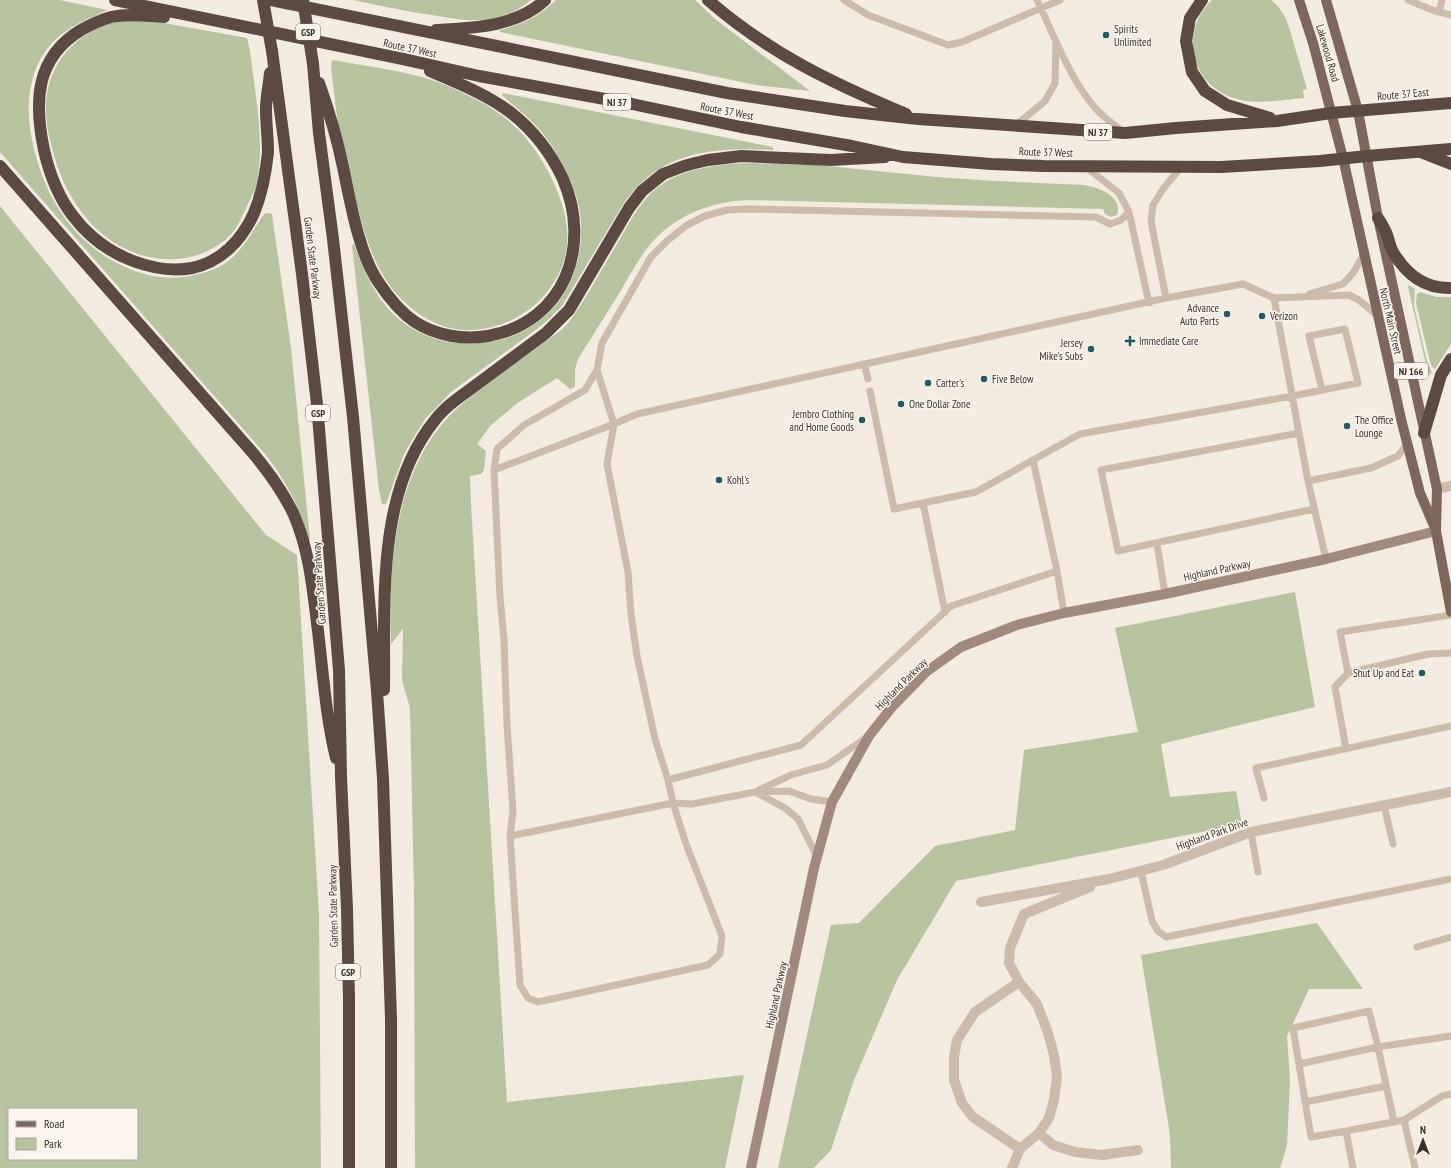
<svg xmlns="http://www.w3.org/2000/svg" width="1451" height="1168" font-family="'PT Sans Narrow',sans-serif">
<rect width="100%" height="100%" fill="#f4ebe1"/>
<path fill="#b8c4a0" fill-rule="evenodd" d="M0,0H60L107,10L106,11C87,19 67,27 52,43C31,66 26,99 30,128C38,184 66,237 117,263C138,274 161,280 184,277C197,275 213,271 224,264C243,251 252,232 264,214L267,213L272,214L291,348L310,540H308C301,508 286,482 266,455L0,152Z
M353,0H531C519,10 505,17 490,19C472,22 455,19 438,16C409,12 381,6 353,0Z
M556,0H695L715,19L810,91L756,85L500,32V30C522,25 540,16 556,0Z
M1212,0H1271C1280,7 1285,15 1289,27L1307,89L1303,90L1304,98C1282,100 1258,105 1237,99C1191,87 1178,32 1212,0Z
M127,20L153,21L247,38L250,51C255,95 265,139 257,184C255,191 250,199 247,206C242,218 236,231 226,239C191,269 140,264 105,236C76,213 59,179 51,144C44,118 43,91 56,67C71,40 97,24 127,20Z
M332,60C361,65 390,69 418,76C439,81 462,92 481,102C513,120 532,141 549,173C559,193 569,218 567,241C567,260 558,278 547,292C523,323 477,339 440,325C422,318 407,306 395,292C371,264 362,224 353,189C348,169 342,148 339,127C335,108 334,88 331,68Z
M503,93L773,147V150C711,147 659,151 622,206L562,306L545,323L451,392L426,418L415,435L404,454L386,504H382L379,490L352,245L354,244C363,269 373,293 392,313C409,330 435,342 459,343C533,349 585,295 581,222C580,196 564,163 549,142C537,123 518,110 502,95Z
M745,163L817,165L937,177L996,181L1084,185C1097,187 1124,196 1117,215L1111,217L1105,214L1103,209L748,200C708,202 670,217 645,251C636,264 628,278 620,292C606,314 592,337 578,359L575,369V387L570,389L557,378L519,402L491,425L477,444L486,451L484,470L481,474L470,476L471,504L507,1102L744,1075L725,1168H415L414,892L410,708L402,680L403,629L391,644C388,558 395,456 468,399C491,380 515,364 538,346C548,339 561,332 569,322C587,298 601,270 617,244C632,218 646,189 675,177C698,167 721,164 745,163Z
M0,206L266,535L297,555L319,914L321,1168H0ZM9,1109H137V1159H9Z
M1409,285L1415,289L1414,306L1427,361L1432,373L1430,374L1428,373L1408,287Z
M1420,292L1436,297H1451V344L1435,369L1432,367L1429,358L1416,303L1417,294Z
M1295,592L1315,707L1161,744L1170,797L1236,791L1242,824L956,881L897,980L854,1080L831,1150L814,1168H778L831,925L859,923L935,846L1015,830L1024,750L1138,732L1115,628Z
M1317,923L1363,989H1309L1287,1036L1290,1081L1287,1146L1280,1168H1171L1170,1135L1141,955Z"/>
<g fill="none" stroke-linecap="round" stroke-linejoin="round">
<path stroke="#cdbbac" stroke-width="7" d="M844,0L868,15L948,45L962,42L1060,0
M1037,0C1054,35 1072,85 1099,112C1107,120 1115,125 1123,132
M1408,0L1432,10L1451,15
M1439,12L1442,0
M1015,126L1045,101L1055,83L1056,43
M1086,167L1119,193L1129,212L1149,303
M1309,294L1343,284L1353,273L1364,254
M1166,298L1151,221L1153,205L1163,189L1182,166
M1274,298L1308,481L1326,559
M864,364L868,379
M597,370L585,390L524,425L497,449L494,470L500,597L504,640L507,725L513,811L510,836L520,985L528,998L538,1002L708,965L720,954L722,936L686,844L673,803L668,780L655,739L637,656L631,614L628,572L607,464L614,424L597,370L602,343L651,257L668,240L687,225L705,216L727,210L748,209L1096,217L1110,224L1121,220L1129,212
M870,391L894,509L976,492L1033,460
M1299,433L1101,470L1118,551L1314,509
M494,470L614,424L637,414L1166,298L1243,284L1274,298L1349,295L1359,300L1378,316
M1308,481L1371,468L1398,456L1407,444
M923,503L945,612
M1157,544L1165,594
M1064,613L1057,571L1033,460L1080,434L1292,396L1358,383L1345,329L1309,336L1322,390
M1348,673L1340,632L1451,615
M1346,749L1335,687L1348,673L1428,654L1451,653
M668,780L801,745L951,606L1057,571
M759,790L791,775L827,765L867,737
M757,793L785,808L798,819L817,857
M1264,798L1256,768L1451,726
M1384,805L1393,844
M1251,832L1258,872
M510,836L673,803L692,804L755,792L789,791L811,799L832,802
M1141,871L1152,921L1158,931L1166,937L1451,879
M1417,947L1451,937
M1299,1064L1378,1047L1394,1122
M1305,1102L1386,1086
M1404,1120L1415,1168
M1346,1131L1404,1120L1442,1096L1451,1094
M1353,1168L1346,1131L1311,1137L1293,1028L1369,1011L1378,1047L1451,1036"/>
<path stroke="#cdbbac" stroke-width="10" d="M1437,489L1451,486
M981,902L1109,879L1163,865L1251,832L1451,792
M1019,982L975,1012L957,1040L954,1057V1080L962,1103L973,1117L1020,1149
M1039,1133L1053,1145L1075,1152L1102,1155L1138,1150
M1012,1168L1020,1149L1039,1133L1049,1118L1054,1100L1057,1077L1054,1055L1048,1033L1037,1004L1019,982L1009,963L1010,948L1024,914L1090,887"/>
<path stroke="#a18a7d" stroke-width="10" d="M751,1168L814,868L832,802L869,736L892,707L926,672L961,647L1017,625L1064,613L1165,594L1326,559L1436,531"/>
<path stroke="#7d675c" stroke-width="10" d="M1299,0L1313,43L1343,158L1402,423L1420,493L1435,528
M1326,0L1358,111L1378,218L1437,489L1436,531L1451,612"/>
<path stroke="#5c4a42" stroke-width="12" d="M115,0L403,59L479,76L632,104L741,127L852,146L903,157L991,164L1043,166L1221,167L1320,161L1367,156L1451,149
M271,0L727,93L845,111L918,119L1125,133L1176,128L1277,121L1331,113L1451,103
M708,0C769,53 832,83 906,114
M1202,0L1190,18L1186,41L1192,72L1205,91L1227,105L1270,118
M164,17C146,16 129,13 111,17C101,20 90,25 81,30C35,58 34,102 44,150C49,172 59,198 73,216C89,237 109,252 133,261C152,268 172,272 192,268C221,262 242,240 254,213C262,194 266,172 268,152C268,138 266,123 266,109C266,97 269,84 270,73
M436,30C473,28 516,27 545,0
M272,51L302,274L317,404L339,670L341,777L347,909L349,999V1168
M313,64L319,133L333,239L353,417L377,691L383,779L391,1019V1168
M319,83C329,111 337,138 343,167C350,200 359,255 379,283C389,298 400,312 415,322C437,336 464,340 488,336C565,322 592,246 563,179C551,153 533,130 510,112C486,94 458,83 430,71
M1423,153L1451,164
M0,166L252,452C268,471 283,491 294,515C310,552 313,592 318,631C323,674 326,717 336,758
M1378,218C1381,223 1385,229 1387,235C1389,240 1390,247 1393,252C1406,274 1425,289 1451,288
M1424,433L1441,375L1451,359
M384,690C385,602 376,493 435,420C441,412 449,405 457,399L546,333L569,310L629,208L642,191L663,174L684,166L695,163L708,160L741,156L831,160L885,157"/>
<path stroke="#5c4a42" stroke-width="12" d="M263,0L272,51
M303,0L313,64"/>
</g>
<g fill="#1f5a5e" stroke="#fbf5ee" stroke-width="1.5">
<circle cx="1106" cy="35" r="4"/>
<circle cx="1227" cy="314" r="4"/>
<circle cx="1262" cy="316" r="4"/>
<path d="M1128 335h4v4h4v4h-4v4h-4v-4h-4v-4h4z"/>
<circle cx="1091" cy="349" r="4"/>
<circle cx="984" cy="379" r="4"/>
<circle cx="928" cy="383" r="4"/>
<circle cx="901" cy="404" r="4"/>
<circle cx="862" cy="420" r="4"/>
<circle cx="1347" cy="426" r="4"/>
<circle cx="719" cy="480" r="4"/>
<circle cx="1422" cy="673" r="4"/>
</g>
<g text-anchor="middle" stroke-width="3" stroke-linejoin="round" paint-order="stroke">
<g fill="#fbf5ee" stroke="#756b66" stroke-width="1">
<rect x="296" y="24" width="24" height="16" rx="3"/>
<rect x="603" y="94" width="28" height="16" rx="3"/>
<rect x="1084" y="124" width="28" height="16" rx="3"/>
<rect x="1394" y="363" width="34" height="16" rx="3"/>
<rect x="306" y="405" width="24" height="16" rx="3"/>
<rect x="336" y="964" width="24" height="16" rx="3"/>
</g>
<g font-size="10" font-weight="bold" fill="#3b302b">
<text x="308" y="36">GSP</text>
<text x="617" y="106">NJ 37</text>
<text x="1098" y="136">NJ 37</text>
<text x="1411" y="375">NJ 166</text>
<text x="318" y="417">GSP</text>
<text x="348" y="976">GSP</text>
</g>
<g font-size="11" fill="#3b302b" stroke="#fbf5ee" text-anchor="start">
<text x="1114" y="33">Spirits<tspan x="1114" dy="13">Unlimited</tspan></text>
<text x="1219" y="312" text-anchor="end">Advance<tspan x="1219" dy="13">Auto Parts</tspan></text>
<text x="1270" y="320">Verizon</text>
<text x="1139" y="345">Immediate Care</text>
<text x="1083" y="347" text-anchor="end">Jersey<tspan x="1083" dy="13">Mike's Subs</tspan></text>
<text x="992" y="383">Five Below</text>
<text x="936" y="387">Carter's</text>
<text x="909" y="408">One Dollar Zone</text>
<text x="854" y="418" text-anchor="end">Jembro Clothing<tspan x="854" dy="13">and Home Goods</tspan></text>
<text x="1355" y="424">The Office<tspan x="1355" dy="13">Lounge</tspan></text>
<text x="727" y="484">Kohl's</text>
<text x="1414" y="677" text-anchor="end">Shut Up and Eat</text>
</g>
<g font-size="11" fill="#3b302b" stroke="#fbf5ee">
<text transform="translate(410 48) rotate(12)" y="4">Route 37 West</text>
<text transform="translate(1328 53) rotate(74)" y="4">Lakewood Road</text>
<text transform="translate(1403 94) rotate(-5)" y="4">Route 37 East</text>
<text transform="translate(727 111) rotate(11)" y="4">Route 37 West</text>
<text transform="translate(1046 152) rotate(2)" y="4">Route 37 West</text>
<text transform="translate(313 258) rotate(83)" y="4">Garden State Parkway</text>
<text transform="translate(1391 321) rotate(77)" y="4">North Main Street</text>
<text transform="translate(1217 570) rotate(-12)" y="4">Highland Parkway</text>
<text transform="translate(319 583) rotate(-94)" y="4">Garden State Parkway</text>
<text transform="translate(901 684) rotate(-45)" y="4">Highland Parkway</text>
<text transform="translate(1212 834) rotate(-20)" y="4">Highland Park Drive</text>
<text transform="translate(333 906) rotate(-91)" y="4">Garden State Parkway</text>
<text transform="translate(776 995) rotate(-78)" y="4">Highland Parkway</text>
</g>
</g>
<rect x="8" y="1108" width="130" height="52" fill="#fbf5ee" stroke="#aea6a0"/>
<rect x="16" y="1121" width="20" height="6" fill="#7d675c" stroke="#aea6a0"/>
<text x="44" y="1128" font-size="12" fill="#3b302b">Road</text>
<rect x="16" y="1138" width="20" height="12" fill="#b8c4a0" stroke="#aea6a0"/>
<text x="44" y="1148" font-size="12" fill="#3b302b">Park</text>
<g transform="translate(1423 1140)" stroke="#fbf5ee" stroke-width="3" paint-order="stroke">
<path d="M0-3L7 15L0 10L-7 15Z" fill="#3b302b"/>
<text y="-6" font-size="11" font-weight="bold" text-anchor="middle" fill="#3b302b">N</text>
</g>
</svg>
